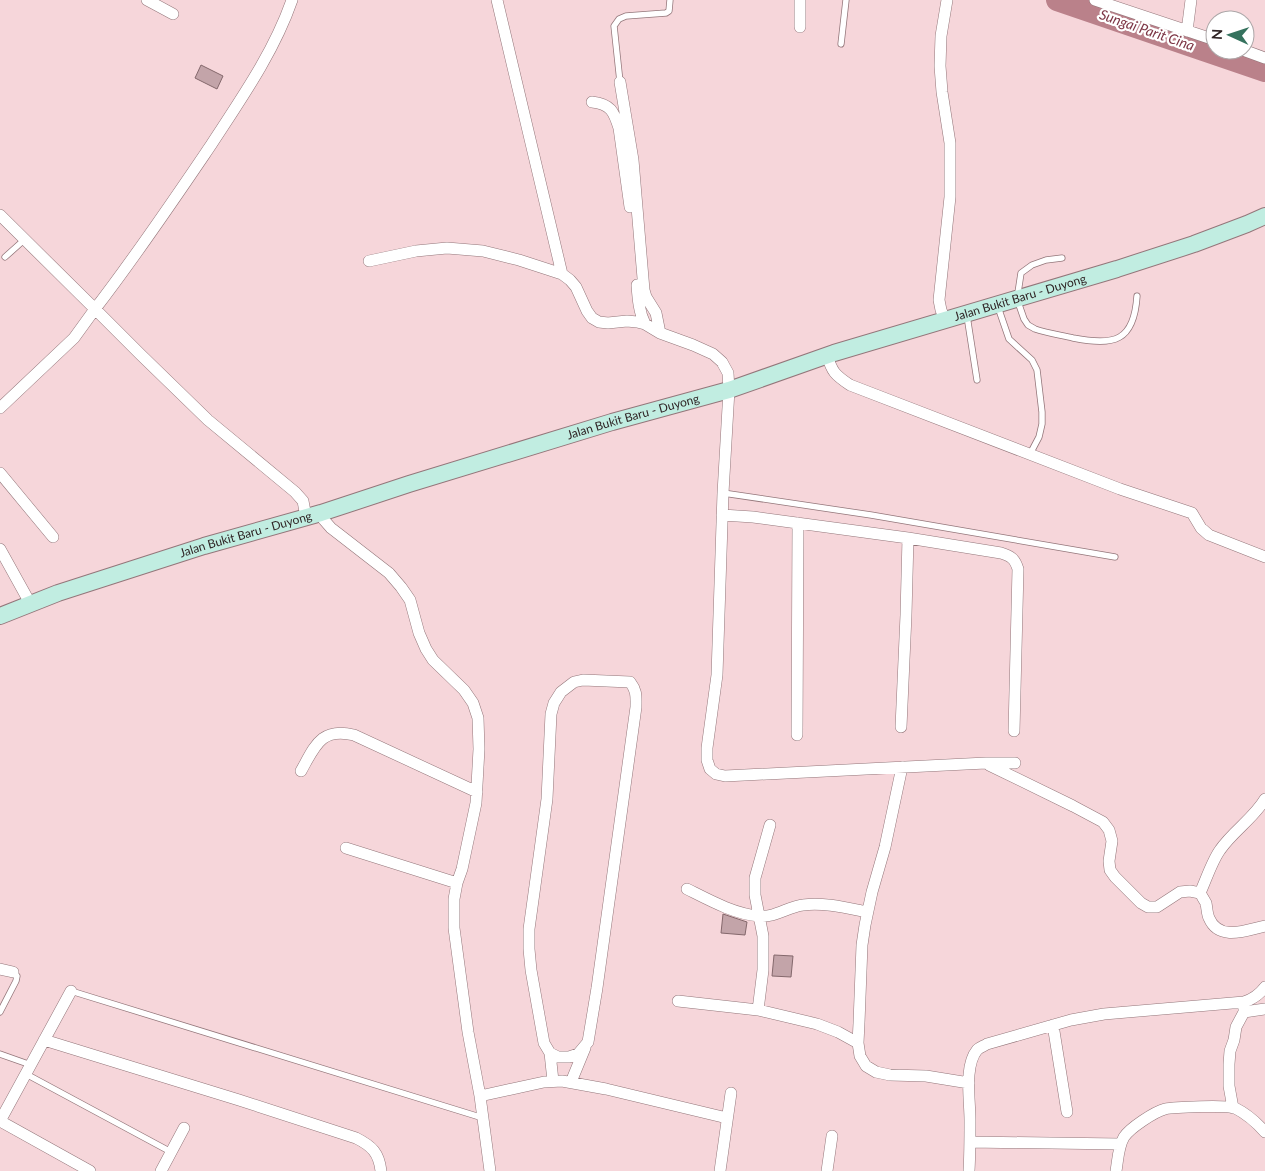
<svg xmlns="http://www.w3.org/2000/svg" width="1265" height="1171" font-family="Lato,sans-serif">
<rect width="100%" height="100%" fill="#f6d6da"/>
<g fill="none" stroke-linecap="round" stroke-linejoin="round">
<path stroke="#ba818a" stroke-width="22" d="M1057,0L1265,71"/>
</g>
<path fill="#c3a4a9" stroke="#84686c" d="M201,65L223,76L217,89L195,78Z
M723,914L747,922L745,935L721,933Z
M774,955L793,956L791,977L772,976Z"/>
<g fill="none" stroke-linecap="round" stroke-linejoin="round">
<defs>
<path id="service" d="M841,44L846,0
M620,82L614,26L619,19L626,16L666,13L669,11L670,0
M5,257L24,240
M1062,258L1046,260L1032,265L1021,273L1017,299L1024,319L1028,325L1035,329C1047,333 1060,335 1073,338C1114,346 1134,342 1137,296
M998,307L1009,339L1032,360L1037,370L1042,412V424L1039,437L1030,454
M967,316L977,380
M723,493L871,515L1115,557
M71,991L483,1118
M0,1012L16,981L17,976L13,972
M0,1054L31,1065
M26,1074L171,1152"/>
<path id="minor" d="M147,0L173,14
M292,0C274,52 241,99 211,145C173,201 136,256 95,309L140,354L208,420L295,492L303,501L306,517
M497,0L562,274
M1095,0L1215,40
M800,27V0
M1187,31L1191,0
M1243,50L1265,58
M620,82L633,160L644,290L646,297L656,313L660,333
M592,102C611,104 614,112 619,128L630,207
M0,215L95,309L74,338L0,408
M369,261L416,251L447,248L483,251L519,260L562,274L570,280L576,287L587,311L592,318L599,322L608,323L627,321L637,322L645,324L660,333L693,345L713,354L722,362L728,373L729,390L723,493L717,675L707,748V760L710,769L716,774L725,776L986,763H1015
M637,285C638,299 639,312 645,324
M945,320L941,310L939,300L950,197V143L942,92L940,66L941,36L947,0
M827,355C832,372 835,375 850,385L1120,489L1192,513L1201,528L1209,535L1265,557
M0,473L53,537
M321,513L324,520L331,528L389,573L401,587L410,600L419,633L426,649L433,660L464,690L473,703L478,718L479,749L476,803L462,869L457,883L454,899V928L468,1032L480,1096L490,1171
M722,515L753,517L908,538L1001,553C1011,556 1015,559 1018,569L1014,731
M0,549L30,603
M901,727L906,615L908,538
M797,735L798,523
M989,765L1073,806L1103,822L1109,830L1112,841L1109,861L1110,870L1115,877L1141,903L1148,907H1157L1180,892L1190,891L1200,893C1202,896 1204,900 1206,903C1207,908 1207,914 1209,918C1219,942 1247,930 1265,926
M902,767L885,847L872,892L865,925L862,945L859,1023L858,1043L860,1056L866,1066L876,1072L890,1075L926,1076L969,1083
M301,771C315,746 321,727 354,735L477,792
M346,848L457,883
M687,889C709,900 734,914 759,916C775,918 787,907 803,905C823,902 847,908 867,912
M1200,893C1206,880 1212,861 1220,850C1233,831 1254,818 1265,799
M0,969L13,972
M678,1001L758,1010L817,1024L838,1032L858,1043
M758,1010L763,970V936L755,895V878L770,825
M1244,1012L1265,1009
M1053,1025L1067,1112
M44,1040L239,1100L356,1138C372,1146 379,1153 381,1171
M550,1053L558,1057H569L578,1054L588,1042L597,988L636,707C636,696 637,691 630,682L583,680L574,682L561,692L554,703L551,714L547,799L529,929V949L531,970L544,1043L550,1053L553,1081
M571,1082L585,1048
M480,1096L544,1082L562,1081L606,1089L727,1118
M1233,1108L1229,1086V1064L1230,1051L1234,1040L1236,1027L1244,1012V1002
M0,1121L71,991
M0,1121L90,1171
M970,1142L1120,1144
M161,1171L184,1128
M720,1171L731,1093
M827,1171L832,1136
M969,1171C970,1154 970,1137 970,1120C970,1100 964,1066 977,1050C980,1047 984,1046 987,1044L1071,1020L1104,1014L1244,1002C1253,999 1259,995 1265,987
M1116,1171C1118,1160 1118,1147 1124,1137C1130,1128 1154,1112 1165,1109C1174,1107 1227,1105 1235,1108C1247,1114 1257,1123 1265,1132"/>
<g id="secondary">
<path id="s1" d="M0,616L58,593L204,546L321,513L409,484L612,422L729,390L834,353L1117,269L1194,244L1247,224L1265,216"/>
</g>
</defs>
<use href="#service" stroke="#93767a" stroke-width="7"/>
<use href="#minor" stroke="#93767a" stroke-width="12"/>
<use href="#secondary" stroke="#93767a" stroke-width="18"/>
<use href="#service" stroke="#fff" stroke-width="5.5"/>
<use href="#minor" stroke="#fff" stroke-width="11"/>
<use href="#secondary" stroke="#c1ede1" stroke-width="16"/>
</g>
<g text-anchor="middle" stroke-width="4.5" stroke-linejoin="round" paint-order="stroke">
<g font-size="12" fill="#2f2425" stroke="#fff">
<text dy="4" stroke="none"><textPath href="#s1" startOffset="1069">Jalan Bukit Baru - Duyong</textPath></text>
<text dy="4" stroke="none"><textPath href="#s1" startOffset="664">Jalan Bukit Baru - Duyong</textPath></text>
<text dy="4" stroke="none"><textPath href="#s1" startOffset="259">Jalan Bukit Baru - Duyong</textPath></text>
</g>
<g font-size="14" font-style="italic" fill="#7c3444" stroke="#fff">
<text transform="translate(1147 30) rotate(19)" y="5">Sungai Parit Cina</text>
</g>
</g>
<g transform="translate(1230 35) rotate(273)"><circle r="24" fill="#ffffff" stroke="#aca7a8"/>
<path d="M0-4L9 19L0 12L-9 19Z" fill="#35725e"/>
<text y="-8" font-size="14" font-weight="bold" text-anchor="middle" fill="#2f2425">N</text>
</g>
</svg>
